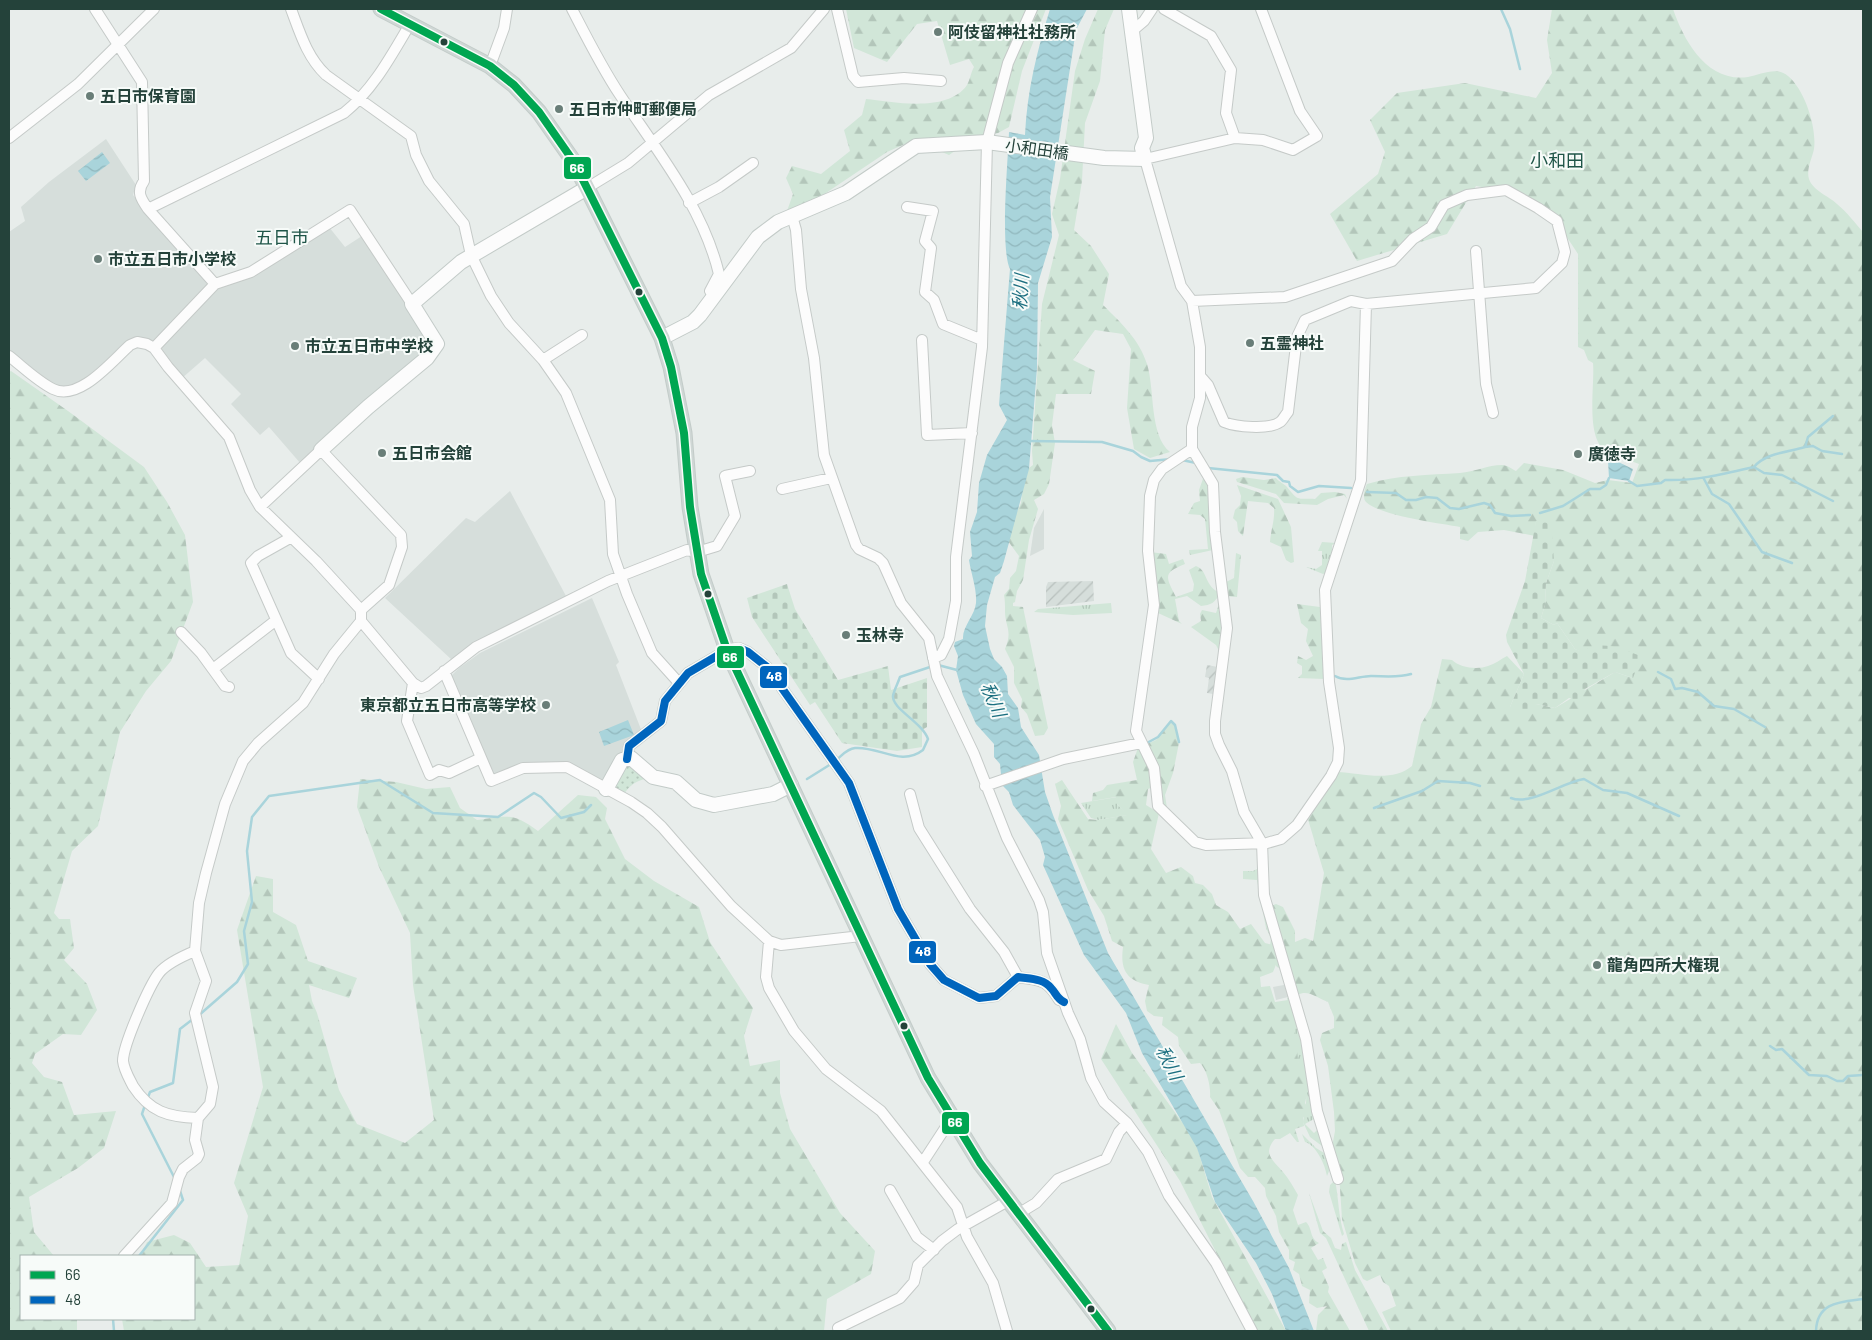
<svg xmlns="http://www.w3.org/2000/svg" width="1872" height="1340" font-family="Barlow,'Noto Sans JP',sans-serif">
<defs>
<pattern id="industrial-furrows" width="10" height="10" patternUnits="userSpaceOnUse" patternTransform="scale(1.25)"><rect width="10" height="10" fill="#d6dedb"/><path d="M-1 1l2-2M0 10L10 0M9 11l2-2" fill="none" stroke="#b8c0bd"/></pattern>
<pattern id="grass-tufts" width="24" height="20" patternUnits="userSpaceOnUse" patternTransform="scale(1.25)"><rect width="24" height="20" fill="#d1e6d8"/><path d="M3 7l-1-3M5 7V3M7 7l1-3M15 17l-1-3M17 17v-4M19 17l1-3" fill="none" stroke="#b3c6ba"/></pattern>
<pattern id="forest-firs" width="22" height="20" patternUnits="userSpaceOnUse" patternTransform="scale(1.25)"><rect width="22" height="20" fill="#d1e6d8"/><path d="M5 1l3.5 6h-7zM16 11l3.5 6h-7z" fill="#b3c6ba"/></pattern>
<pattern id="cemetery-stones" width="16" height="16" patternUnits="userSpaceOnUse" patternTransform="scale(1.25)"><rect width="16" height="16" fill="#d1e6d8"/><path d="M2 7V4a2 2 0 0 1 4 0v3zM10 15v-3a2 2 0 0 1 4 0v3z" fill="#b3c6ba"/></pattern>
<pattern id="park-dots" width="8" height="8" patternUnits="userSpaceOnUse" patternTransform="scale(1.25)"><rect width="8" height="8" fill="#d1e6d8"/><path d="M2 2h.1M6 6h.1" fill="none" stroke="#b3c6ba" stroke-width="1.8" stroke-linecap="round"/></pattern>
<pattern id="water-waves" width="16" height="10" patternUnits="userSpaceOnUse" patternTransform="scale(1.25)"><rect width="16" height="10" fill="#a9d4db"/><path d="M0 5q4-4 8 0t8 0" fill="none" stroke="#91b7bd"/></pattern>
</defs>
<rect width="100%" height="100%" fill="#e8edeb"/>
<path fill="#d6dedb" d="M106,139L136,185L133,195L209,286L156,341L145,339L126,344L78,384L66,388L53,386L9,350V232L25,221L21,207L49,182Z
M329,227L345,247L362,236L429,337V349L301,464L269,427L260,435L231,404L241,394L205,358L181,379L158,350L218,287Z
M510,491L566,596L474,644L452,660L385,598L466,518L475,522Z
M1044,509V549L1030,556L1034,528Z
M592,598L619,662L616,665L642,732L622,748V753L616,757L606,776L600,781L561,763L493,777L449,678L459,668L480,653Z
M1289,984L1292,996L1276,1000L1273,987Z"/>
<path fill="url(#industrial-furrows)" d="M1093,581L1094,601L1046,607V587L1048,582Z
M1207,665L1218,667L1213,712H1211L1213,694L1207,693L1209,678L1205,677Z"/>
<path fill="url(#grass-tufts)" d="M1322,542L1336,543L1332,545V555L1326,573L1323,574L1306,567L1316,569L1322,565V551H1318Z
M1111,603L1112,613L1073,615L1034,612L1038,609Z
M1117,797V804L1128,815L1098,820L1091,818L1081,803Z
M1259,868L1283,969L1277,967L1274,963L1270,946L1271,938L1266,928L1257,880L1243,879V871H1253Z
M1292,996L1303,1040L1314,1119L1305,1124L1314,1133L1319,1128L1322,1146L1310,1137L1303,1122C1304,1113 1307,1105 1306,1096C1305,1085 1300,1073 1298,1062C1295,1040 1292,1019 1287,998Z
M1302,1134L1316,1148L1329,1156L1332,1164L1327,1176C1325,1164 1316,1145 1305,1142Z
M1335,1180C1339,1200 1338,1215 1344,1234L1342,1236L1329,1192L1330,1185Z"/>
<path fill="url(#forest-firs)" d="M846,9H1046L1022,71L1009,127L998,133L974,138L949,155L914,140L887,152L814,201L787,211L793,194L786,178L792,166L821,174L850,151L844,130L862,115L866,99C893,102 948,113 967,85C970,80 971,72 974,67L969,59L950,65L937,21L917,24L887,62L854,48Z
M1098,9H1114L1105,30L1100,81L1085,123L1082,181L1074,230L1091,246L1109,274L1103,305C1121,323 1139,339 1147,364C1155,389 1149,435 1170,452L1150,458L1134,449L1127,408L1131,349L1123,334L1095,330L1073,360L1095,371L1091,394H1056L1052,425L1055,443L1049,484L1044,494L1034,500L1038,509L1029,540L1023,580L1017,591L1015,602L1013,603V606L1023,607L1048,728L1044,735L1035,736L1027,714L1021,707L1022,699L1014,683V667L1005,649C1013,630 1005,627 1005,611C1005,605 1005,600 1004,595L1009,589L1010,578L1016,571L1019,556L1008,541L1014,518L1021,503L1025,471L1033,465L1032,451L1042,304L1059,235L1052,214L1060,179L1075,71L1085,39Z
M1552,9H1673C1684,41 1707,83 1748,77C1760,75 1777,66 1788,76C1805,90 1817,128 1814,149C1812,159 1806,169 1809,179C1813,191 1829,196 1837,204C1847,212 1855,223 1863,232V1331H1391L1382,1312L1396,1306L1389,1286L1383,1282L1380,1275L1367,1281L1363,1279L1355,1263L1342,1219L1339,1173L1332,1147L1335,1131L1334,1112L1328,1066L1320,1040L1322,1033L1334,1028V1017L1328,1002C1318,999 1308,989 1298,995L1269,907L1276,904L1283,907L1295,931V942L1305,938L1313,941L1324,873L1307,816L1337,772C1361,773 1392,783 1412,766L1421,724L1431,707L1442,659L1452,660C1460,668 1478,670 1488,666C1495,664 1501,659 1507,656L1524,674L1510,707L1536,704L1555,708L1615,672L1633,678L1575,649L1557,623L1554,625L1541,618L1545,605L1546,583L1554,561L1536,521L1535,536L1504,530L1478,532L1468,541L1460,539V527C1439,523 1381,516 1366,502C1362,498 1365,488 1367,484C1397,475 1429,475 1460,473C1474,472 1488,465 1502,465C1507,465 1512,469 1516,471L1524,463L1563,470L1595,483L1608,480L1632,483L1639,464C1629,460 1616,457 1606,451C1585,438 1595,385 1593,363L1588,360L1584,350L1578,347V254L1549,210L1517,193L1476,186L1447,234L1357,261L1330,214L1378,174L1385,152L1370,120L1397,93L1465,83L1536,98L1552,73L1547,40Z
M11,371L68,411L144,467L167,502L185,535L193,602L171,661L146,691L120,732L98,826L72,851L54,913L59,919H70L74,948L64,960L87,984L97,1010L81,1035L63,1034L35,1054L32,1063L44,1077L62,1082L74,1115L116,1111L104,1148L78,1168L29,1197L34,1232L54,1256H21V1319H77V1331H9V372Z
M1204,476L1208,480L1213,550L1190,555L1189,550L1208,549L1205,519L1200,515L1188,514L1194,503L1200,501L1199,490Z
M1242,477L1264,480L1276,478C1279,482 1285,484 1287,487C1299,502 1297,498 1315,499L1321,493L1335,492L1345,494L1347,499L1344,495L1328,499L1317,505L1284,503L1276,494L1237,482L1236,479Z
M1237,485L1278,499L1291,527L1294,562L1291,563L1286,560L1281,547L1270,542C1271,529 1275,520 1274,508L1268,503L1248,501L1243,536L1238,531L1237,522L1233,518L1235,510L1240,505L1241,496Z
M1150,552L1166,554L1169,564L1183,559L1185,564C1162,573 1166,577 1176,597L1193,591L1194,584L1189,570L1196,566C1208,570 1204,586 1220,593C1215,603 1211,605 1201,606L1187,596L1175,599L1179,621L1182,624L1158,613Z
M1236,553L1241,555L1237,597L1226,596L1224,583L1234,578Z
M1220,601L1224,621L1220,653L1216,645L1191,627L1201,621L1200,614L1202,610L1216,613Z
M1297,604L1320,607L1324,679L1298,678L1302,674V666L1297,663L1298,656L1306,660L1313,656L1306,641L1308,629L1301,623Z
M1170,722L1174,725L1179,743L1173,773L1165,795L1168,815L1163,811L1145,745L1156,740Z
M1139,745L1148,757L1153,787L1148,789L1146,805L1159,813L1151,849L1166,873L1181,867L1193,876L1195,883L1203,885L1212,894L1216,905L1228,912L1240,929L1251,924L1265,943L1273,945C1277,956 1278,962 1273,972L1260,977L1261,987L1270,986L1275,1002L1288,1000L1296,1037L1298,1060L1307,1094L1305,1103L1309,1110L1303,1118L1304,1126L1295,1129L1299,1142H1297L1290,1133L1280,1139H1275C1262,1154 1273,1160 1283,1172C1289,1179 1294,1188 1298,1195L1293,1210L1298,1225L1306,1222C1313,1229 1309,1238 1319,1243L1311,1248L1318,1260L1323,1258L1327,1268L1322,1271L1329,1287L1328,1292L1350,1331H1316L1318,1315L1327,1306L1317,1308L1309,1303L1310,1290L1302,1286L1299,1274L1293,1270L1295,1262L1289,1259V1250L1279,1232L1276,1216L1266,1196L1265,1188L1255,1177H1248L1240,1168L1219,1110L1210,1097C1211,1087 1207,1070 1200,1063L1191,1064L1179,1046L1178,1037L1162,1025L1163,1017L1154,1016L1147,1011L1145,1001L1149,985C1126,981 1120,969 1123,947L1112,941L1104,916L1088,890L1058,819L1061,806L1055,784L1062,780L1088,819L1098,820L1127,815L1117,804L1116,797L1092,801L1093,793L1103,790L1107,785L1137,780L1133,762Z
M360,779L396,782L426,789L450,787L460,808L477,820C508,816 512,812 538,831L578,795L596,797L607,808L605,819L625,859L654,881L699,907L710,942L753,1008L744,1036L750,1066L780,1060V1093L790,1129L840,1213L875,1251L871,1274L827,1299L824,1331H124L122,1319H194V1256H140L147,1242L174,1235L190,1243L206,1267L239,1265L248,1216L234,1183L263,1087L237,930L256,876L273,879V912L296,925L308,961L357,978L349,998L309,985L312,1001L317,1013L339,1090L357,1124L405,1143L434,1120L413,985L410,933L379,867L357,807Z
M1116,1024L1132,1053L1195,1140L1212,1197L1286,1331H1256L1180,1181L1101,1059Z
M1309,1193L1323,1231L1331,1238L1335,1248L1341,1250L1342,1244L1346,1242L1355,1270L1388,1331H1369L1326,1238L1320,1233Z"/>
<path fill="url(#cemetery-stones)" d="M1536,521L1551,523L1554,561L1546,583L1545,605L1541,618L1554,625L1557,623L1575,649L1583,652C1599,638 1624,650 1641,656L1633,678L1615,672L1585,689L1581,701L1569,698L1555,708L1536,704L1523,713L1510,707L1524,674L1507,642L1506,635L1525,581Z
M787,584L795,609L838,680L888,666L891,690L927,678V727L922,730V747L897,751L842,743L815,702L810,705L752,617L747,598Z"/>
<path fill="url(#park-dots)" d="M632,761L647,779C638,779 627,787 624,795L614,789L621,766Z"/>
<path fill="url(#water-waves)" d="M1050,9H1087L1076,30L1050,197L1052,237L1038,283L1037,368L1029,469L1004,561L1000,573L995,577L987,605L985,626L990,649L994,659L1002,667L1007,676L1008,694L1018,708L1021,727L1039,755L1045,792L1053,815L1108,953L1253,1201L1289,1268L1314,1331H1286L1272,1294L1256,1263L1215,1202L1197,1148L1142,1053L1126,1013L1084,955L1043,865L1045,857L1040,840L1013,805L1009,792L1002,785L1000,764L994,757V744L976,724L963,695L956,670L958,656L954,646L955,642L963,639C962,627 975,615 976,603C977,588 971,574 969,560L972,556L970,532L977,512L979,483L987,455L1007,420L999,405L1010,269C1000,249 1008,160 1009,132L1025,135C1027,91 1037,51 1050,9Z
M102,152L110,163L86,181L78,171Z
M1610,458L1633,469L1629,481L1609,478L1608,461Z
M628,720L634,735L604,746L599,732Z"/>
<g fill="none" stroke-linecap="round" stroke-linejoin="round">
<path stroke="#a9d4db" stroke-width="2.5" d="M1501,9L1510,29L1520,69
M1029,441L1102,442L1133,451L1141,457L1150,461L1172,459
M1805,447L1813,446L1822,451L1842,454
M1182,460L1196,463
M1754,467L1764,473L1782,475L1833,501
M1208,468L1277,475L1283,481L1289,482L1290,486L1298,492L1319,486L1351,488
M1704,479L1712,494L1729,504L1762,552L1792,563
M1629,481L1637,486L1661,483L1665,480C1696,481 1724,474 1754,467C1765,453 1789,452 1805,447L1808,437L1833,416
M1367,492L1396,493L1406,500H1416L1426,497L1437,498L1450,508L1459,509L1484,503L1490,505L1495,513L1511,516L1530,515
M1540,513L1563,506L1590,489H1600L1606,485L1609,478
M938,665L957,670
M1658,672L1671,679L1675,689L1682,688L1698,692L1714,706L1734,709L1765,727
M1335,676C1347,683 1359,676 1371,676C1384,676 1398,678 1411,674
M1145,744L1158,737L1171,721L1175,725L1179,742
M836,760C842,756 846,749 855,748C879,746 901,767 923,750L928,739C922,722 892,709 893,696C894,690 898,683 900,677L933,666
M807,779L831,764
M1511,798C1530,806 1563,782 1584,779L1603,790L1627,793L1679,816
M1374,808L1422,791L1438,781L1470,783L1480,786
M198,1016L237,982L248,964L244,931L252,902L247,851L252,817L269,796L380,780L433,813L498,817L534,793L541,797L561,818L584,812L591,805
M1770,1046L1776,1050L1782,1049L1809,1075L1827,1076L1837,1081H1843L1848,1076L1863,1075
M147,1100L150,1092L173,1083L180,1029L193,1019
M145,1105L142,1114L175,1179
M139,1256L183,1200L180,1191
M113,1319L114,1331
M1816,1331C1817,1302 1840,1302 1863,1299"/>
<defs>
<path id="street" d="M95,9L142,82L144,181C136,192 141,199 148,209L215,284
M291,9C300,33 307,57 326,75L411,136L416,155L429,181L464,224L471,255L491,296L509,323L543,360L566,393L610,500L613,554L627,594L652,653L679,683
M572,9C587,38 602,68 620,95C657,151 703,207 719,274L710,291
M837,9L853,76L858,82L904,78L941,81
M1164,9L1211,36L1231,70L1226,113L1235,138
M1261,9L1300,111L1317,136L1293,150L1263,140L1235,138L1145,159L1181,286L1192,301L1200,347V398L1192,427V449L1213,484L1215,532L1227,628L1215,721V734L1219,745L1232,771L1244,812L1262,843L1264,895L1306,1039L1317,1111L1338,1179
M1131,32L1144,21L1152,9
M490,66L504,28L507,9
M9,138L78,84L154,9
M587,188L628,163L709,95L791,48L824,9
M689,203L719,187L753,163
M907,207L933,211L925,241L931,248L925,292L934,300L943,324L982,340
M148,209L344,113C373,90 391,56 410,24
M792,216L796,230L801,289L814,358L824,455L856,545L859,549L878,558L883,563L901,603L929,638L937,676L974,754L1007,838L1039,900L1043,912L1047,953L1068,1013L1080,1039L1091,1078L1104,1102L1127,1123L1148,1152L1169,1196L1216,1263L1252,1331
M1476,251L1486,384L1493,413
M1192,301L1285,297L1392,261L1413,239L1431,227L1444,205L1467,195L1506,190L1538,208L1557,221L1565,252L1562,263L1536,288L1366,304L1351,301L1305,320L1297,337L1288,412C1285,415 1283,420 1280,422C1269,430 1236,427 1224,422L1208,385L1201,377
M922,340L927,435L972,433
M154,348L215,284L251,272L350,210L412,304
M9,356C23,367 37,381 53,389C79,402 112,361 130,345L137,342L147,344L154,348L168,367L229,437L250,490L260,507L316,561L361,610
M543,360L582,335
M1192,449L1162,469L1154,480L1150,496L1148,551L1154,605L1136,731L1154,768L1158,806L1195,842L1206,845L1267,843L1281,839L1297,825L1331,776L1338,762L1339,748L1329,682L1325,590L1361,480L1366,304
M782,489L831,478
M290,538L258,556L251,563L291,653L319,679
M361,621L413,683L421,688L426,686L476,647L608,581L687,550L697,552L717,546L735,516L725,476L750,471
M181,632L201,653L225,686L229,687
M933,658L941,655L949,639L956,601V557L982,347L987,142L1008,63L1032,9
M213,669L275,621
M444,671L491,781L523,768L567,767L631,802L647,813L662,827L731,906L769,941L781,945L861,936
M413,683L407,721L430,775L439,770L449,773L481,758
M627,759L629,746L661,721L665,701L688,673L727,650L739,648L748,652L767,667L849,783L898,909L930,964L944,980L979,998L996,996L1018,977C1040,981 1046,978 1059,1000
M985,786L1063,759L1141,743
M910,794L919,828L970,909L1004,952L1018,977
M769,941L766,977L769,988L794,1031L826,1069L881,1111L957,1207L967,1237L993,1283L1007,1331
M198,1118C168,1117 150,1112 133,1086C129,1078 124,1070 123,1061C123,1045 149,986 159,973C167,963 183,956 195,951L199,903L206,873L225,804L243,761L258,743L303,703L334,654L361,621V610L389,585L402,547L401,535L321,450L260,507
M923,1162L951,1119
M890,1190L917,1237L934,1250
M1018,1214L1036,1203L1058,1179L1106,1159L1119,1132L1127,1123
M124,1256L172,1203L179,1177L183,1169L197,1158L199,1154L195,1140L198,1118L210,1104L213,1087L195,1013L206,981L195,951
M838,1328L900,1298L914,1282L918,1265L942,1241L958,1229L1008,1201"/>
<path id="secondary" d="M662,338L693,322L700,315L758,237L778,222L846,193L916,146L987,142L1104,158L1145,159L1142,148L1146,138L1129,9
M321,450L368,407L427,358L437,344L412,304L461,262L587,188
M606,789L622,760L631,758L653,777L676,782L696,800L714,805L773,794L791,785"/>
<path id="primary" d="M381,9L490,66L514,85L539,112L574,162L662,338L671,367L684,433L690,507L701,574L727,650L928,1078L980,1163L1108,1331"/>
</defs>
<use href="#street" stroke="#c5cac8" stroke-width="12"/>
<use href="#secondary" stroke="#c3cbc8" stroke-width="16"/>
<use href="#primary" stroke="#c3ccc9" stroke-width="17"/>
<use href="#street" stroke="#fcfcfc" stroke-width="10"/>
<use href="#secondary" stroke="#fcfcfc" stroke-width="14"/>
<use href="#primary" stroke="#cfd7d5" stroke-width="15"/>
<defs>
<path id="bus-1" d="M381,9L490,66L514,85L539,112L574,162L662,338L671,367L684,433L690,507L701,574L727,650L928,1078L980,1163L1108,1331"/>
<path id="bus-2" d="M627,759L629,746L661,721L665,701L688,673L727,650L739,648L748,652L767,667L849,783L898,909L930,964L944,980L979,998L996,996L1018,977C1029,979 1043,978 1051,988C1056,993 1057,999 1064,1002"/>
</defs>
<use href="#bus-1" stroke="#f7fbf9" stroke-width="11"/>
<use href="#bus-2" stroke="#f7fbf9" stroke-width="11"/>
<use href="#bus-1" stroke="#00a651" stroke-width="8"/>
<use href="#bus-2" stroke="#0065bd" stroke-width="8"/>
</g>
<g fill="#697e78" stroke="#f7fbf9" stroke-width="2">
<circle cx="938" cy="32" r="5"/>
<circle cx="90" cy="96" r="5"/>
<circle cx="559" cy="109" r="5"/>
<circle cx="98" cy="259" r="5"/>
<circle cx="1250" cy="343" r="5"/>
<circle cx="295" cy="346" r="5"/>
<circle cx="382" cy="453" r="5"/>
<circle cx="1578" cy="454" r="5"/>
<circle cx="846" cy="635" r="5"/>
<circle cx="546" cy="705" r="5"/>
<circle cx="1597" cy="965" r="5"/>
</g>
<g fill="#24423a" stroke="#f7fbf9" stroke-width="2">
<circle cx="444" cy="42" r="4.5"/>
<circle cx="639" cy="292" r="4.5"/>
<circle cx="708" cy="594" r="4.5"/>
<circle cx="904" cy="1026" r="4.5"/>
<circle cx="1091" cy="1309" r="4.5"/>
</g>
<g text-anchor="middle" stroke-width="4" stroke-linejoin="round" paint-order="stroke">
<g font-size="16" font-weight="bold" fill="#24423a" stroke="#f7fbf9" text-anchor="start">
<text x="948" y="38">阿伎留神社社務所</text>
<text x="100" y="102">五日市保育園</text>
<text x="569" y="115">五日市仲町郵便局</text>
<text x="108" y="265">市立五日市小学校</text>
<text x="1260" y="349">五霊神社</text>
<text x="305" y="352">市立五日市中学校</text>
<text x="392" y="459">五日市会館</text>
<text x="1588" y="460">廣徳寺</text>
<text x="856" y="641">玉林寺</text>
<text x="536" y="711" text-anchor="end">東京都立五日市高等学校</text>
<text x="1607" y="971">龍角四所大権現</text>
</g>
<g font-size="16" fill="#24423a" stroke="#f7fbf9">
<text transform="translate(1037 149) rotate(8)" y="6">小和田橋</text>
</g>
<g font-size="18" fill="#1f5548" stroke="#f7fbf9">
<text x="1557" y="167">小和田</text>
<text x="282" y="244">五日市</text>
</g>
<g font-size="18" font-style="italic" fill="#1c6f80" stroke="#f7fbf9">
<text transform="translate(1021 292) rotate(-86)" y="6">秋川</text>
<text transform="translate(993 700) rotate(67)" y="6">秋川</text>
<text transform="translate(1169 1063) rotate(63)" y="6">秋川</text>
</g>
</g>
<g stroke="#f7fbf9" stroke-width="2">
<rect x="563" y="156" width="29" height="24" rx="5" fill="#00a651"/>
<rect x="716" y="645" width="29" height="24" rx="5" fill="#00a651"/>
<rect x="759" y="665" width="29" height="24" rx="5" fill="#0065bd"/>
<rect x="908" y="940" width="29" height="24" rx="5" fill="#0065bd"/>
<rect x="941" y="1111" width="29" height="24" rx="5" fill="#00a651"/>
</g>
<g font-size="14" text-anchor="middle" font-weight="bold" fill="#fff">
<text x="577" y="173">66</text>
<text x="730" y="662">66</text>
<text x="774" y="681">48</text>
<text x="923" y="956">48</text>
<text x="955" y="1127">66</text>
</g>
<rect width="1872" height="1340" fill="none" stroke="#24423a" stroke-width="20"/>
<rect x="20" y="1255" width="175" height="65" fill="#f7fbf9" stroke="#a3b1ad"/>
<rect x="30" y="1271" width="25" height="8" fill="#00a651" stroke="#a3b1ad"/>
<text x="65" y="1280" font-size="15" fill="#24423a">66</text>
<rect x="30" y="1296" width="25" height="8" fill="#0065bd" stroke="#a3b1ad"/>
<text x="65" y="1305" font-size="15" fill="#24423a">48</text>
</svg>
